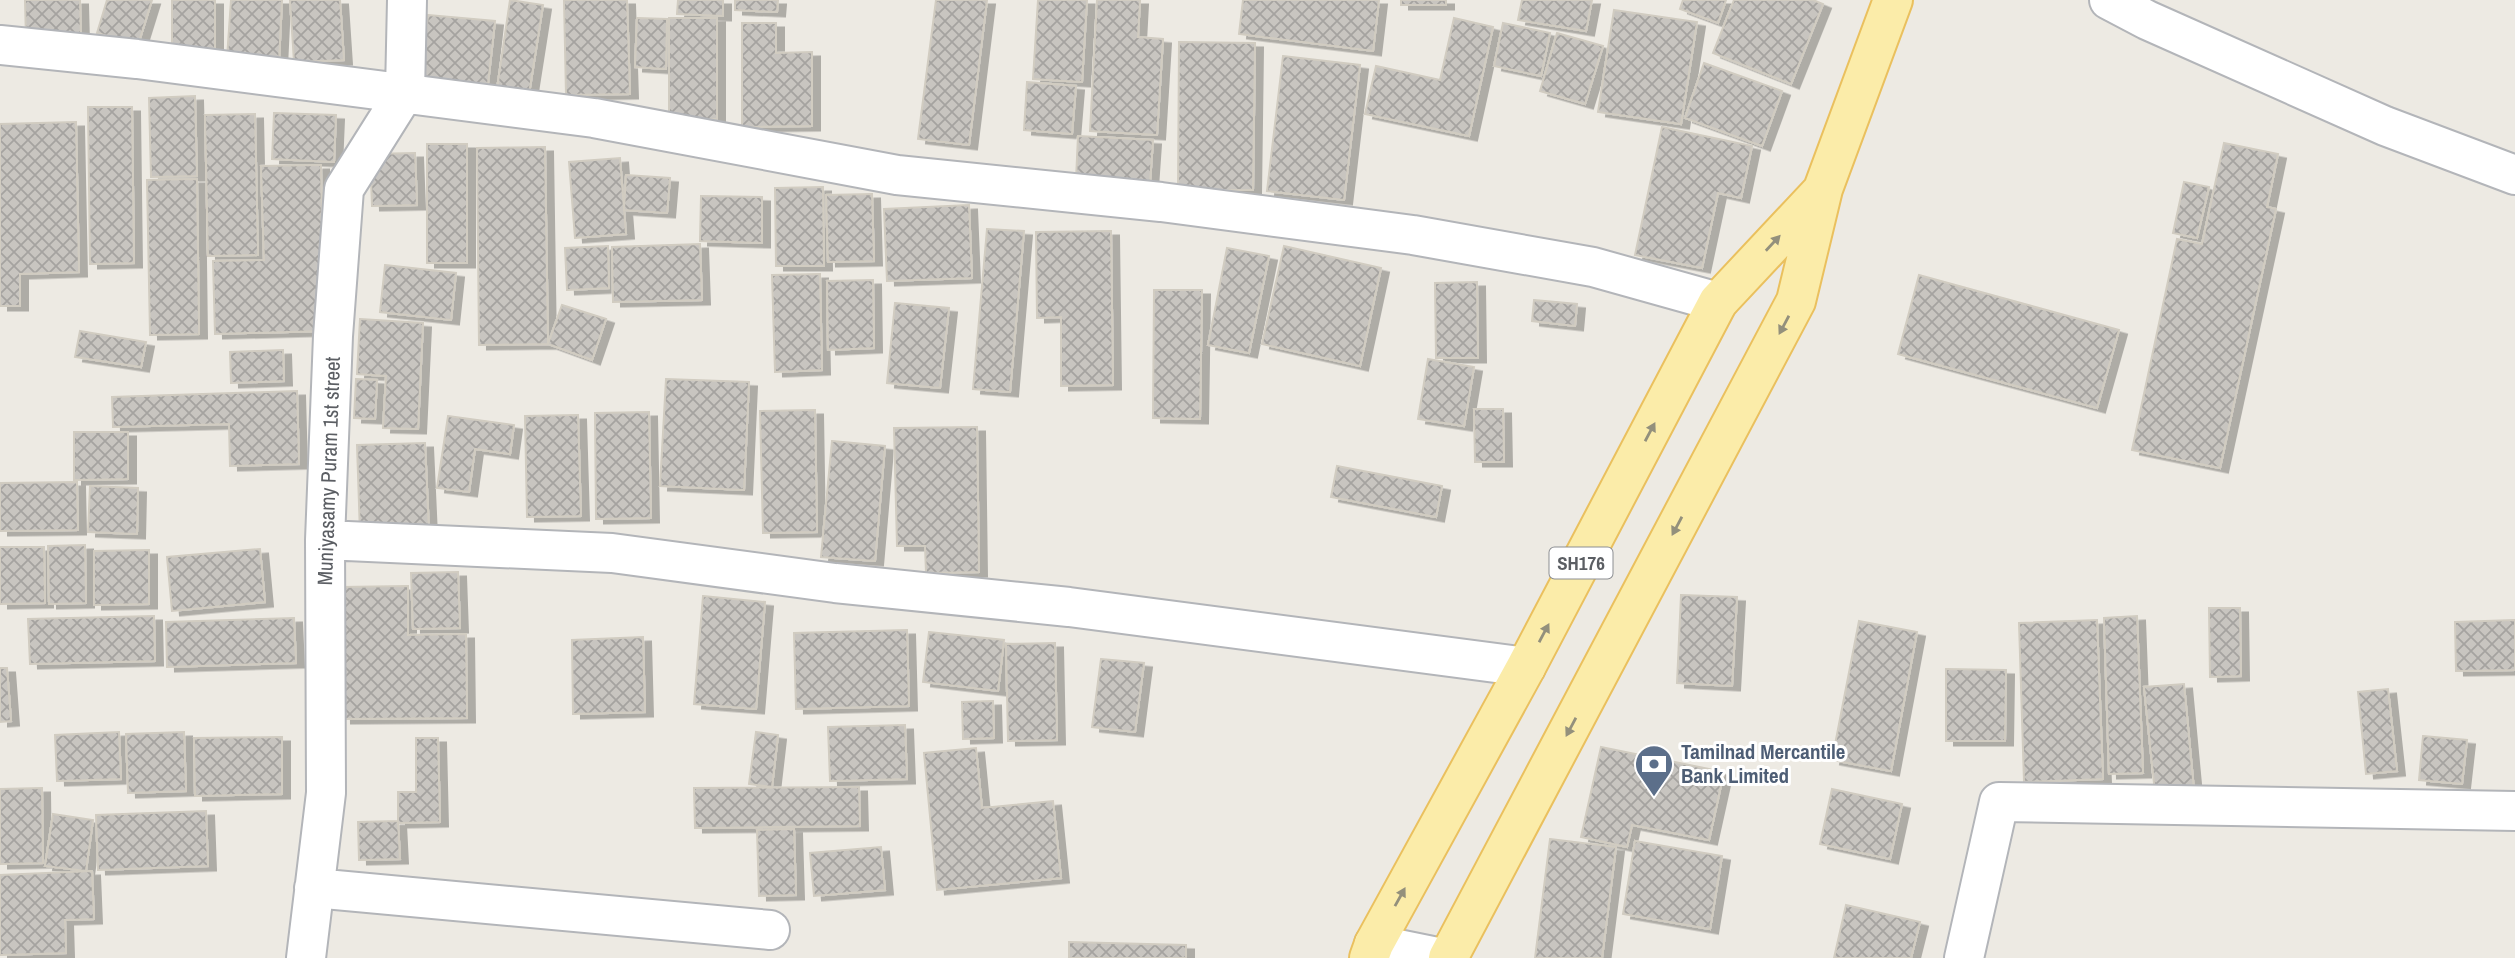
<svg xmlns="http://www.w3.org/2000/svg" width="2515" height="958" font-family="'Archivo Narrow',sans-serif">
<defs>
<pattern id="building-cross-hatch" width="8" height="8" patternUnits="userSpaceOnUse" patternTransform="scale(1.75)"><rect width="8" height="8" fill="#c8c5c0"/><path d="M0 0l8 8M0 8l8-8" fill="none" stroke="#a5a3a0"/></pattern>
<filter id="shadow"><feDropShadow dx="8" dy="4.5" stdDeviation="0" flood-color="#0004"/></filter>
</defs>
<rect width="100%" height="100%" fill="#edeae3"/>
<path fill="url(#building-cross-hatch)" stroke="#d1ccc1" stroke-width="2" filter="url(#shadow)" d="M25,0H80L81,39L26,40Z
M107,0H152L138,45L97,33Z
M172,0H215V49H172Z
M231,0H282L279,62L227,58Z
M290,0H340L344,60L294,62Z
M510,0L543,5L529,94L497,89Z
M564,0H627L630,94L566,95Z
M678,0H723V16L677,14Z
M735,0H778L777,12L735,10Z
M936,0H987L969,145L918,139Z
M1038,0H1087L1082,82L1033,79Z
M1097,0H1140L1138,37L1163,39L1157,135L1090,131Z
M1243,0H1379L1373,51L1239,34Z
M1401,0H1446V5H1401Z
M1522,0H1592L1586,31L1518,20Z
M1683,0H1726L1718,23L1680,9Z
M1734,0H1813L1823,4L1791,84L1713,53Z
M1614,10L1697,22L1681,124L1598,112Z
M428,15L495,21L488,84L421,78Z
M637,18L667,19L666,69L635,67Z
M669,18H717V119H669Z
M1454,18L1493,27L1469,136L1365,114L1376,66L1440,80Z
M742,23H776V53L812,52V126L742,127Z
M1503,23L1550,33L1541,76L1494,66Z
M1557,33L1603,46L1585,104L1540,91Z
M1179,42L1255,43L1253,190H1178Z
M1283,56L1360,65L1344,200L1267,191Z
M1704,63L1782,91L1762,146L1685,118Z
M1027,82L1076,86L1072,134L1024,130Z
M195,96L197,176L151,177L149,98Z
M88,107H132L134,263L90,264Z
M274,113L336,115L334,162L272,159Z
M255,114L258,255L208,256L205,115Z
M76,122L79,272L20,274V306H0V124Z
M1662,127L1752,146L1741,198L1718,193L1702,268L1635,255Z
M1078,136L1153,140L1150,183L1076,179Z
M2224,143L2278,154L2267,207L2276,209L2220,468L2132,450L2177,239L2202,244Z
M427,144H467V263H427Z
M545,147L548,344L479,345L477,148Z
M415,153L417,205L372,206L370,154Z
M620,158L626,234L575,238L569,162Z
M321,165L324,331L215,334L213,261L264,260L261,166Z
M626,175L670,178L667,213L624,210Z
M197,179L199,334L150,335L147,180Z
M2184,182L2209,187L2197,238L2173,233Z
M823,187L824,266H776L775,188Z
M872,194L874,261L828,262L826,195Z
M701,196L762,197V243L700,241Z
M969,205L972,278L887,281L884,209Z
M987,229L1024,231L1010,392L973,389Z
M1111,231L1113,385L1061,386V317L1037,318L1036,232Z
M700,244L702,300L613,302L612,247Z
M608,246L609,288L567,290L565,248Z
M1284,246L1381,268L1360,366L1262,344Z
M1227,248L1269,256L1249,353L1208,345Z
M385,265L456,273L451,320L380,312Z
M820,274L822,370L775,372L772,275Z
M1919,275L2119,330L2097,408L1898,354Z
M873,280L874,348L828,350L827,281Z
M1477,282L1478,358H1436L1435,283Z
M1154,290H1202L1200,419L1153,418Z
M1534,300L1577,304L1575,326L1532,321Z
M895,303L949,308L940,388L887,383Z
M562,305L606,319L592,360L548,344Z
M360,319L423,323L418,429L383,428L386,376L357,374Z
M80,331L146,342L141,367L75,357Z
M283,350L284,381L231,383L230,352Z
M1428,359L1474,367L1464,426L1418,419Z
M356,379L377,380L375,419L354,418Z
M666,379L749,382L744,490L660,486Z
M297,391L299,464L230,466L229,424L113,427L112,397Z
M1474,409H1503L1504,462H1475Z
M815,410L817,532L763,533L760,411Z
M649,412L651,518L596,519L595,413Z
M578,415L581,516L527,517L525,416Z
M448,416L514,425L510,454L475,449L469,492L437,488Z
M977,427L979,572L926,573L925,546H897L894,428Z
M74,432H128V479L74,480Z
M832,441L885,446L875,561L821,557Z
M425,443L429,531L360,534L357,445Z
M1337,466L1442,486L1436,517L1331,497Z
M77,482L78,530L0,531V483Z
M90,486L138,488L137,534L88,532Z
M85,545L86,603L49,604L48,546Z
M0,547H44L45,603L0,604Z
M260,549L265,602L172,611L167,557Z
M149,550V604L94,605V551Z
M458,572L460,628L413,629L411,573Z
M408,586V635L466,634L467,718L343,719L341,587Z
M1681,595L1737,597L1732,686L1677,683Z
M703,596L765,602L756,709L694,704Z
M2209,608H2240L2241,676L2210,677Z
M154,616L155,661L30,664L28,619Z
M2137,616L2143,773L2109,774L2104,618Z
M294,618L296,663L167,667L166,622Z
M2097,620L2103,779L2024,782L2019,623Z
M2515,620V670L2456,671L2455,622Z
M1859,621L1917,632L1891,771L1832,760Z
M907,630L909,706L796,709L794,633Z
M929,632L1004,640L998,691L923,682Z
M643,637L645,712L573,714L572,640Z
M1055,643L1057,740L1008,741L1006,644Z
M1101,659L1144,663L1135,732L1092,727Z
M0,668H7L11,721L0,722Z
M1946,669L2006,670L2005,741H1946Z
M2184,684L2194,790L2155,793L2144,687Z
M2388,689L2397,771L2366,774L2358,692Z
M993,701L994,738L963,739L962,702Z
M905,725L907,779L830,781L828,727Z
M119,732L121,779L57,781L55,735Z
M184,732L186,791L128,793L126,734Z
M756,732L778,735L772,787L749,784Z
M2423,736L2467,740L2462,784L2419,780Z
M282,737V794L195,796L194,738Z
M416,738H438L440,822L398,823V792H416Z
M1601,747L1724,772L1709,840L1632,825L1627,847L1581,837Z
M976,748L982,808L1053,801L1061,878L937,890L924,753Z
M859,787L860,826L695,828L694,788Z
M42,788L43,863L0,864V789Z
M1832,789L1902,804L1890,859L1820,844Z
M206,811L208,866L98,870L96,815Z
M53,814L93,820L86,871L45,866Z
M398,821L400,859L359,860L358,822Z
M794,829L796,895L759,896L757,830Z
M1550,839L1616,847L1602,958H1535Z
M1635,841L1722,856L1710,929L1623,914Z
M881,847L885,890L814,896L810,853Z
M92,871L94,919L65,920L66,953L0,955V875Z
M1846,905L1920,922L1911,958H1834Z
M1069,942L1186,945V958H1069Z"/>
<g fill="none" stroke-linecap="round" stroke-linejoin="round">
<defs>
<path id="street" d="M2109,0L2147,20L2385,126L2515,175
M0,45L137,59L594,118L897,175L1161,202L1413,235L1593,267L1718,302
M325,540L612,553L835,583L1069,607L1526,667
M314,888L770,930
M1374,944L1443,958
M306,958L326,793L325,540L333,336L344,189L405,92L407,0
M1964,958L1999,802L2515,811"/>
<path id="primary" d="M1369,958L1374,944L1526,667L1718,302L1822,191
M1448,958L1796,301L1823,189L1893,0"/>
</defs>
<use href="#street" stroke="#b3b5b9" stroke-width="42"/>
<use href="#primary" stroke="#eac05e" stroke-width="42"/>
<use href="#street" stroke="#fff" stroke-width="38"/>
<use href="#primary" stroke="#fbeca9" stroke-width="38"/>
</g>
<defs><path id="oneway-solid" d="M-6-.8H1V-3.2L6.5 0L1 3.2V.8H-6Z" transform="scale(1.75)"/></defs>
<g fill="#93907c">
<use href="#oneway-solid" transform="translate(1773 243) rotate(-47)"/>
<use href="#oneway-solid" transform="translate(1784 325) rotate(118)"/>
<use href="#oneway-solid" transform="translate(1650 432) rotate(-62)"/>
<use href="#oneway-solid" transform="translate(1677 526) rotate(118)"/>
<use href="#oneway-solid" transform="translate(1544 633) rotate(-62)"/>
<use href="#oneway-solid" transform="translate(1571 727) rotate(118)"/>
<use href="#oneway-solid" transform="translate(1400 897) rotate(-61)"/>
</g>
<defs>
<symbol id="bank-pin" viewBox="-11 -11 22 30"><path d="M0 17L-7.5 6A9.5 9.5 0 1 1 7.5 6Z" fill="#5c6f8a" stroke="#fff"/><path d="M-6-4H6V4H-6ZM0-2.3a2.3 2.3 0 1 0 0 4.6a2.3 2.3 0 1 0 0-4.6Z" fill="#fff"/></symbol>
</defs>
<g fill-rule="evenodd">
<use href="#bank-pin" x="1632" y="742" width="44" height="60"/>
</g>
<g text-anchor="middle" stroke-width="6" stroke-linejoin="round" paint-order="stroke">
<rect fill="#fff" stroke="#8c8e92" stroke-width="2" x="1549.5" y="547.5" width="63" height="31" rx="5"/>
<g font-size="19" font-weight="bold" fill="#5b5e63">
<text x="1581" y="570">SH176</text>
</g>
<g font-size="21" fill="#5b5e63" stroke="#fff">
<text transform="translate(329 471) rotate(-88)" y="7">Muniyasamy Puram 1st street</text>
</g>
<g font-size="21" font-weight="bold" fill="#4e5e75" stroke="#fff" text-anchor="start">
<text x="1681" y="759">Tamilnad Mercantile<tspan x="1681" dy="24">Bank Limited</tspan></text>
</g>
</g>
</svg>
